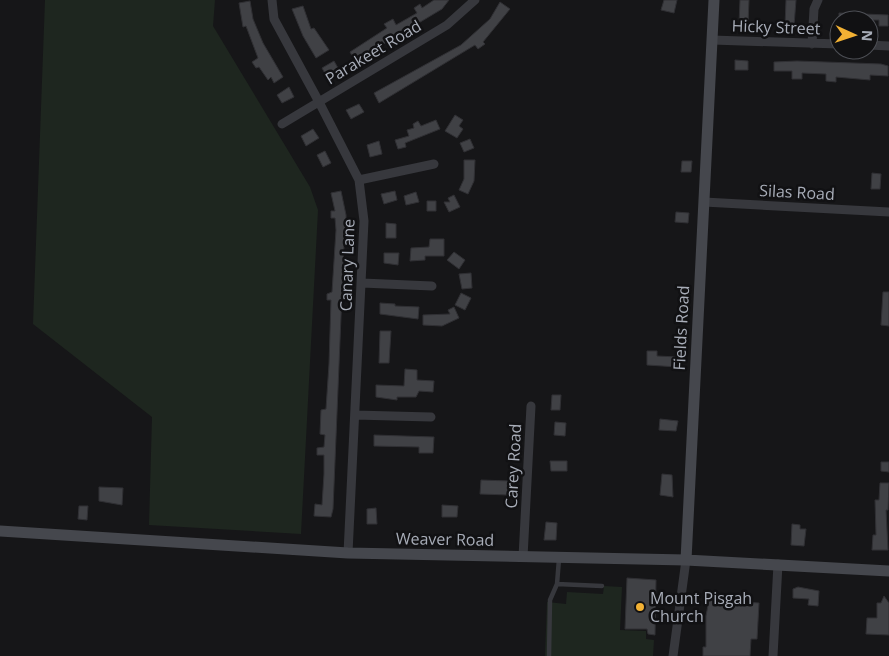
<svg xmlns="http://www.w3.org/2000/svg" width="889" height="656" font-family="'Open Sans',sans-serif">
<rect width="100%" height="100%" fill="#161618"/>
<path fill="#1e261f" d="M45,0H215L213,26L310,187L318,210L301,534L149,525L152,417L33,324Z
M604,586L622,587L620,630L646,631V639L654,640L653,656H545L547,602L566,604L567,592L603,594Z"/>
<path fill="#404145" stroke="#303034" d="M434,0H449L442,9L355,61L350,52L387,28L384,24L393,19L396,25L417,13L414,8L420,4L422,8Z
M664,0H677L674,13L661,10Z
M740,0H749L748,24H739Z
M786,0H796L794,26H785Z
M250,1L253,19L263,43L283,77L274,83L271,77L268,80L259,67L256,68L252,62L258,58L246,26L243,27L239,3Z
M500,2L510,9L483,42L485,44L478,49L475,45L379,103L374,93L461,45L490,19Z
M303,6L311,29L314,28L329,50L316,58L303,36L292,9Z
M839,13L888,15V26H879V20H839Z
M735,60L748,61V70H735Z
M334,61L338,68L335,70L336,72L327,77L322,68Z
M797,61L881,64L888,66V76L870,75V80L836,77V82L826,81V74L802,73V79H792V71H774V62Z
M289,87L294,97L282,103L277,95Z
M359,104L364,112L351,119L346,110Z
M455,115L463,120L459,126L463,129L457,138L445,131Z
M436,120L440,129L405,143L406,147L398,149L395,140L409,136L407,130L414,128L413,124L418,121L421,126Z
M313,129L319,138L306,146L301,136Z
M470,139L474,148L464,152L460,143Z
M379,141L382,154L370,157L367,145Z
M325,151L331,163L323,167L317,155Z
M464,160H475L474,181L468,194L459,190L464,179Z
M682,161H692L691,172H681Z
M872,173L881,174L880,189H871Z
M341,191L346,215V245H344L333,509L331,517L314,516L315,504L322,505L324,474V455H317V448L324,447L325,435L320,434L321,410L326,409L329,364L331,300H327V294L332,292L336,230L335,218H331V211H335L331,193Z
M395,191L397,200L384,204L381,194Z
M416,192L419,202L406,205L404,196Z
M454,195L460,207L449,212L444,202H450L448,198Z
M427,201H436V211H427Z
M676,212L689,213L688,223L675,222Z
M386,223L396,224V238H386Z
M430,239H444V256H425V260L410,261L411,248L429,247Z
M454,252L465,260L459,269L447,260Z
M384,253H399L398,265L384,263Z
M471,273L472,288L462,289L459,274Z
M883,292H889V326L881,325Z
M461,293L471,298L465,310L455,305Z
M380,303L395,304V306L419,307L418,319L380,314Z
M454,307L459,318L442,326L423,325V315L450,314L448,310Z
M380,331H391L389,363H379Z
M647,351H657V356L678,357V367L647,365Z
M405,369L417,370V380L434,381L433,392L419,391L416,397H397V400L376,397V385L404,386Z
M552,395H561L560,410H551Z
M660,419L678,421L676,431L659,430Z
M555,422L566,423L565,436L554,435Z
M374,435L434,437L433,453H419V447L374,446Z
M550,461H567V471H551Z
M881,462H889V472L881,471Z
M662,474L672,475L673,497L660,495Z
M481,480L510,481L509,495L480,494Z
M880,483H889L888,510H886L888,550H872L873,535H876L875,500H879Z
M99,487L123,488L122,505L99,501Z
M442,505L458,506L457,517H442Z
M79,506H88L87,520L78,519Z
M376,508L377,524H367V509Z
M546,522L557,523L556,540H544Z
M792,524L800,525V529H806L804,546L791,545Z
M627,578L656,580L655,635L648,634L647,629H625Z
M798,587L819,591L818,606L808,605L809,599L793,598V589Z
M884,596L889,603V635L866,634L867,618H877V603H881Z
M709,600L759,603L757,639H751L750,656H703V647H706V616Z"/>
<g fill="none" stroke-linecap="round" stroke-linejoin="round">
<path stroke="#37383d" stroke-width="4.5" d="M559,559L557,584L602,586
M549,656L550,600L557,584"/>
<path stroke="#37383d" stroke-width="9" d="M272,0L274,19L319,102L359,180L364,221L348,553
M712,40L839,44
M812,44L814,9L818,0
M869,45L889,46
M282,124L447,25L475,0
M359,180L434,164
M704,202L889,212
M362,283L432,286
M355,415L431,417
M523,557L531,406
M673,656L686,560
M773,656L778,564"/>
<path stroke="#45474d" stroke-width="11" d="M0,531L348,553L686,560L889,571
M686,560L714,0"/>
</g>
<circle fill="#f2b134" stroke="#111113" stroke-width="2" cx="640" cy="607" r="5"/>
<g text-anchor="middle" stroke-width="5" stroke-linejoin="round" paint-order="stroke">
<g font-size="16" fill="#a8adb8" stroke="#111113">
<text transform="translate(776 27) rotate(2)" y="6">Hicky Street</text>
<text transform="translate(373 52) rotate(-31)" y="6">Parakeet Road</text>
<text transform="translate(797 192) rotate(3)" y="6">Silas Road</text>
<text transform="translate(347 265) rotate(-88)" y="6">Canary Lane</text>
<text transform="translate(681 328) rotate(-87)" y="6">Fields Road</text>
<text transform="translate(513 466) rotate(-87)" y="6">Carey Road</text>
<text transform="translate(445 539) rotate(1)" y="6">Weaver Road</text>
</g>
<g font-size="16" fill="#a8adb8" stroke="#111113" text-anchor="start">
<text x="650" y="604">Mount Pisgah<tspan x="650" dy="18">Church</tspan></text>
</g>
</g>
<g transform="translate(854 35) rotate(93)"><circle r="24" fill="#111113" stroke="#4d4f55"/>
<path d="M0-4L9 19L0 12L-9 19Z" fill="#f2b134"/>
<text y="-8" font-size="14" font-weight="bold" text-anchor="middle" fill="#a8adb8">N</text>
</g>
</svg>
